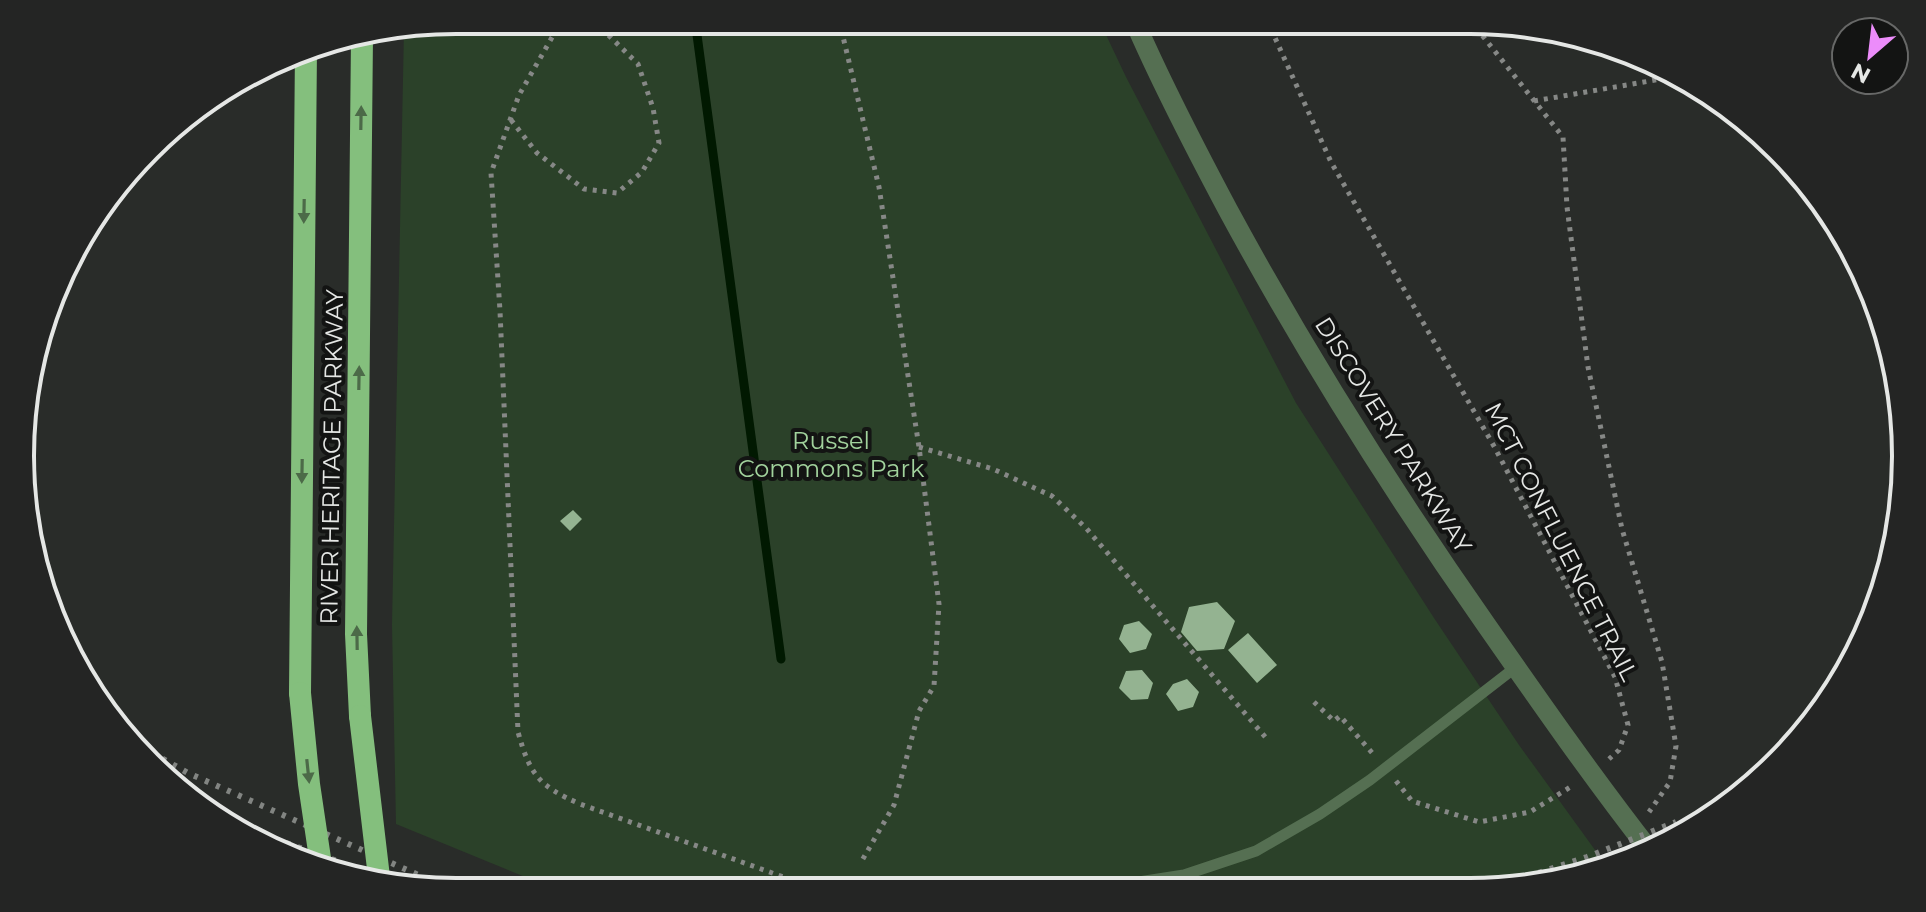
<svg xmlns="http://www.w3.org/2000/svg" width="1926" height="912" font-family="Montserrat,sans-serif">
<rect width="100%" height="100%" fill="#292c29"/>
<path fill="#2b4129" d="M456,20H1099L1126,77L1296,403L1434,618L1519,745L1603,861L1586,872L1527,888L562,892L396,824L392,625L404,29Z"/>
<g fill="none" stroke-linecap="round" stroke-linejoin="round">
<path stroke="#011901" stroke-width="9" d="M695,20L781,659"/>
</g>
<path fill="#94b391" d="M573,510L582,519L570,531L560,521Z
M1217,602L1235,621L1224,649L1197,651L1181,632L1189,607Z
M1139,621L1152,634L1146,649L1130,653L1119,639L1124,625Z
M1248,633L1277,665L1257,683L1228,650Z
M1142,670L1153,683L1148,699L1131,700L1119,688L1126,671Z
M1187,679L1199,692L1193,707L1178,711L1166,694L1173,684Z"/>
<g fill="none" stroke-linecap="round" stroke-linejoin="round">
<path stroke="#868886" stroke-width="5" stroke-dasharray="4 6" stroke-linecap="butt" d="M562,20L519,95L491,173L500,311L518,732C530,775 539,786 580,804L789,879L832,881
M839,20L879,187L919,447L939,604L934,686L919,711L894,805L860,864
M1267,20L1331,162L1495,448L1615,677L1628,725L1619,750L1609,759
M1470,20L1563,137L1567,207L1588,367L1622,529L1662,662L1676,746L1670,782L1649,812
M1534,101L1673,77
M511,120L537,153L584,189L617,193L642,172L659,143L653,108L638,64L593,20
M919,447L993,469L1052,496L1086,528L1267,739
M1314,702L1334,721L1340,716L1374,755
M1396,781L1412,801L1479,822L1530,812L1572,786"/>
<path stroke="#556f52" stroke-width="11" d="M850,882L981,890
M1087,890L1184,875L1256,851L1320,814L1370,780L1516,667"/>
<path stroke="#556f52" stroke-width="20" d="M1134,20C1162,85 1195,148 1228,210C1306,354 1393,492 1487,626C1540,702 1593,778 1650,851"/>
<path stroke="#84bf7d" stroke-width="22" d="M300,693L306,49
M360,716L356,634L362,36"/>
<path stroke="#828582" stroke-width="6" stroke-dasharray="4 8" stroke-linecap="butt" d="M131,741L188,773L457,892
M241,827L337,861
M1493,888L1587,857L1676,822"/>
<path stroke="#84bf7d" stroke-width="22" d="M300,693L309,784L321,865
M360,716L379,877"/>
</g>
<defs><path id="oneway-solid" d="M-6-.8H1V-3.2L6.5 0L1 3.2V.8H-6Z" transform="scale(2)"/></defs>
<g fill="#4c6a48">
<use href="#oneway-solid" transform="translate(361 118) rotate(-89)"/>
<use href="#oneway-solid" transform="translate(304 211) rotate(91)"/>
<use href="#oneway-solid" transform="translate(359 378) rotate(-89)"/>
<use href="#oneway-solid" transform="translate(302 471) rotate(91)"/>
<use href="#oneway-solid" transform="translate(357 638) rotate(-91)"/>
<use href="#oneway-solid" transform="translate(308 771) rotate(84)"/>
</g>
<g text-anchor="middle" stroke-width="8" stroke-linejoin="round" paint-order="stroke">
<g font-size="24" fill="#e5e7e5" stroke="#131413">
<text transform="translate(1393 435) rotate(58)" y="8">DISCOVERY PARKWAY</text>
<text transform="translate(332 457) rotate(-89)" y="8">RIVER HERITAGE PARKWAY</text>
<text transform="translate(1561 542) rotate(63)" y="8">MCT CONFLUENCE TRAIL</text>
</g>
<g font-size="24" fill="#a2d39d" stroke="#131413">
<text x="831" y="449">Russel<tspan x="831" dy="28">Commons Park</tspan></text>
</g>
</g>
<path d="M0 0H1926V912H0ZM456 34H1470A422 422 0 0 1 1892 456V456A422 422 0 0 1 1470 878H456A422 422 0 0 1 34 456V456A422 422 0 0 1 456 34Z" fill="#242524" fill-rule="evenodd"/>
<path fill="none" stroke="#e5e7e5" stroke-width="4" d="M456 34H1470A422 422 0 0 1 1892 456V456A422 422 0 0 1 1470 878H456A422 422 0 0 1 34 456V456A422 422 0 0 1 456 34Z"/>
<g transform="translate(1870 56) rotate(208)"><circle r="38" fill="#131413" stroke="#676867" stroke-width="2"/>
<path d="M0-6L14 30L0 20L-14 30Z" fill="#ec8cfa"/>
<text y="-12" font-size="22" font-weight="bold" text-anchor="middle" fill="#e5e7e5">N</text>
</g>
</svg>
